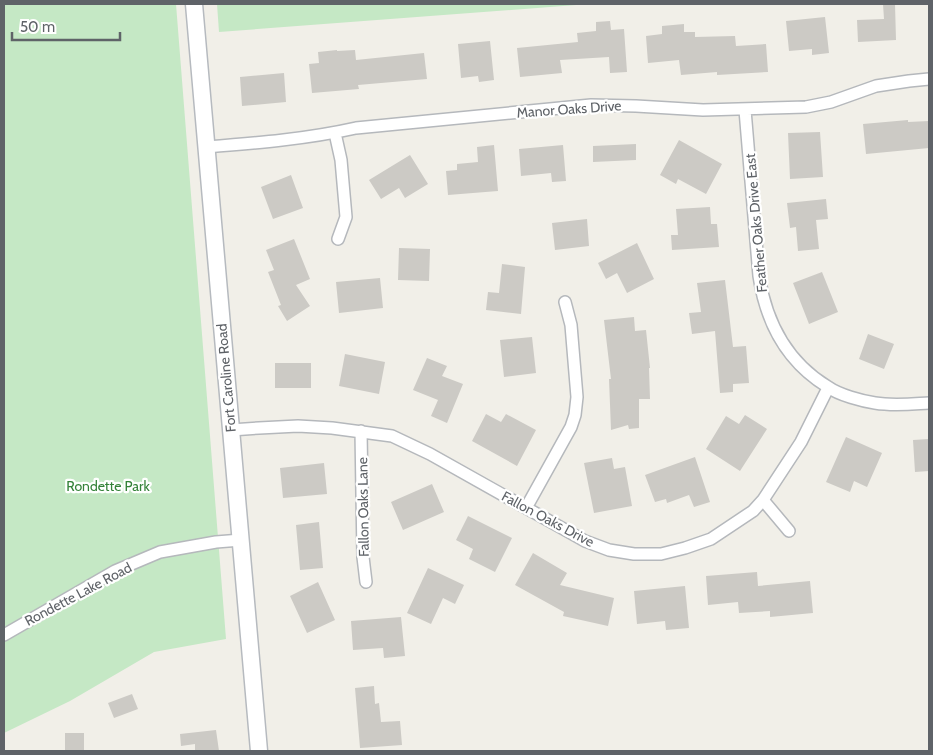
<svg xmlns="http://www.w3.org/2000/svg" width="933" height="755" font-family="Cabin,sans-serif">
<rect width="100%" height="100%" fill="#f1efe8"/>
<path fill="#c5e8c5" d="M4,4H176L226,639L154,652L70,701L4,733Z
M217,4H589L219,32Z"/>
<path fill="#cccac5" d="M883,4H895L896,40L858,42L857,20L884,19Z
M825,17L829,53L812,55V49L789,51L786,21Z
M610,21L611,30L624,29L627,72L610,73L609,57L560,60L562,73L520,77L517,48L578,42L577,33L596,31V22Z
M684,24V32H695V37L735,36L736,46L766,44L768,72L717,75V72L681,75L679,60L648,63L646,36L662,34V26Z
M490,41L494,80L479,82L478,76L461,78L458,44Z
M337,50V51L355,50L356,60L424,53L427,79L358,85L359,89L312,93L309,64L319,63L318,52Z
M284,73L286,102L242,106L240,77Z
M908,120V122L929,121V148L866,154L863,124Z
M820,132L823,177L790,179L788,133Z
M679,140L722,164L706,194L678,179L676,184L660,175Z
M636,144V160L593,162V146Z
M494,145L498,191L448,195L446,171L457,170V164L478,162L477,147Z
M563,145L566,181L552,182L551,173L521,176L519,149Z
M410,155L428,184L405,198L399,188L381,199L369,180Z
M291,175L303,208L273,219L261,187Z
M826,199L828,219L816,220L819,249L798,251L796,227L790,228L787,203Z
M710,207L711,224H717L719,247L672,250L671,235H678L676,209Z
M587,219L589,246L555,250L552,223Z
M294,239L310,279L296,285L310,306L287,321L278,306L281,305L268,272L274,270L266,250Z
M637,243L654,279L627,293L617,273L606,279L598,263Z
M399,248L430,249L429,281L398,280Z
M502,264L525,267L521,314L486,310L488,292L499,293Z
M822,272L838,312L809,324L793,283Z
M380,278L383,308L339,313L336,282Z
M725,280L733,347L746,346L749,383L733,384V392L720,393L715,331L692,334L689,313L701,312L697,283Z
M634,317L635,331L646,330L650,368H649L650,399H639V428L629,429L628,425L611,430L609,379H611L604,320Z
M868,334L894,344L884,369L859,359Z
M532,337L536,373L504,377L500,340Z
M345,354L385,362L379,394L339,386Z
M427,358L447,366L442,376L463,384L447,423L431,416L438,400L413,390Z
M275,363H311V388H275Z
M486,414L501,422L506,414L536,430L517,466L472,441Z
M745,415L767,429L740,471L706,449L726,416L739,424Z
M846,437L882,453L867,487L854,481L850,492L826,482Z
M929,439V471L915,472L913,440Z
M695,457L710,502L694,507L689,495L667,503L666,499L655,502L645,475Z
M612,458L614,469L625,467L632,506L594,513L584,463Z
M324,463L327,494L283,498L280,468Z
M432,484L444,512L403,530L391,502Z
M468,516L512,538L495,572L469,559L473,549L456,540Z
M319,522L323,568L300,570L296,525Z
M533,553L567,573L560,585L614,598L608,626L563,616L564,612L515,585Z
M428,568L464,585L455,604L443,598L431,624L407,613Z
M757,572L758,586L810,581L813,613L770,617V611L739,613L738,602L708,605L706,576Z
M318,582L335,620L307,633L290,596Z
M685,586L689,628L666,630L665,621L637,624L634,591Z
M401,617L405,656L384,658L383,648L353,650L351,621Z
M374,686L375,704L379,703L381,722L400,721L402,745L360,748L355,688Z
M132,694L138,709L114,718L108,703Z
M216,730L219,751H195V744L181,746L180,734Z
M65,733H84V751H65Z"/>
<g fill="none" stroke-linecap="round" stroke-linejoin="round">
<defs>
<path id="street" d="M745,110L759,276C766,322 787,362 828,387C839,395 862,401 875,403C893,406 911,404 929,403
M335,133L341,160L346,217L338,239
M206,147C257,143 307,139 356,128L591,105L636,106L703,110L806,107L831,102L876,86L909,81L929,79
M231,430L259,428L298,426L332,428L392,436L430,454L585,541L609,550L634,554H661L685,548L711,539L753,511L763,500L801,442L828,388
M361,431L363,557L366,582
M763,500L789,531
M526,508L571,427L575,415L577,397L571,325L565,302
M4,635L115,571L160,552L216,542L241,540"/>
<path id="secondary" d="M194,4L259,751"/>
</defs>
<use href="#street" stroke="#b5b8bc" stroke-width="14"/>
<use href="#secondary" stroke="#b6babf" stroke-width="19"/>
<use href="#street" stroke="#fff" stroke-width="11"/>
<use href="#secondary" stroke="#fff" stroke-width="16"/>
</g>
<g text-anchor="middle" stroke-width="4.5" stroke-linejoin="round" paint-order="stroke">
<g font-size="14" fill="#5f6368" stroke="#fff">
<text transform="translate(569 109) rotate(-4)" y="5">Manor Oaks Drive</text>
<text transform="translate(756 223) rotate(-95)" y="5">Feather Oaks Drive East</text>
<text transform="translate(226 378) rotate(-95)" y="5">Fort Caroline Road</text>
<text transform="translate(363 507) rotate(-91)" y="5">Fallon Oaks Lane</text>
<text transform="translate(548 519) rotate(28)" y="5">Fallon Oaks Drive</text>
<text transform="translate(78 594) rotate(-28)" y="5">Rondette Lake Road</text>
</g>
<g font-size="14" fill="#348238" stroke="#fff">
<text x="108" y="491">Rondette Park</text>
</g>
</g>
<rect width="933" height="755" fill="none" stroke="#5f6368" stroke-width="10"/>
<path d="M12 32v8h108v-8" fill="none" stroke="#5f6368" stroke-width="2.5"/>
<text x="20" y="32" font-size="15" fill="#5f6368" stroke="#ffffff" stroke-width="4" paint-order="stroke">50 m</text>
</svg>
